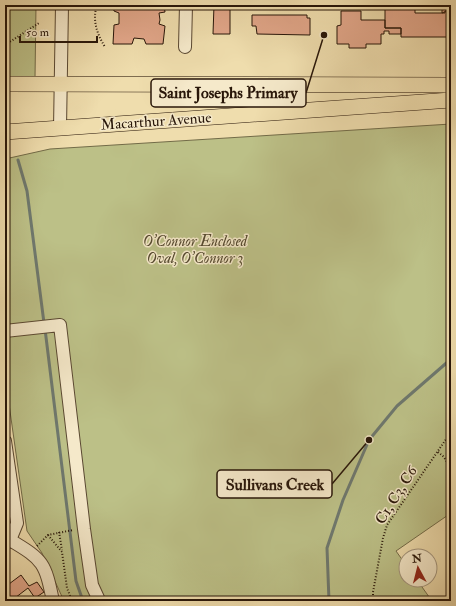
<svg xmlns="http://www.w3.org/2000/svg" width="456" height="606" font-family="'IM FELL Double Pica',serif">
<rect width="100%" height="100%" fill="#efddad"/>
<filter id="stains"><feTurbulence type="fractalNoise" baseFrequency=".005" numOctaves="4"/><feColorMatrix values="0 0 0 0 .2 0 0 0 0 .09 0 0 0 0 .02 0 0 0 .5 -.17"/></filter>
<radialGradient id="worn" r=".72"><stop offset=".6" stop-color="#630" stop-opacity="0"/><stop offset="1" stop-color="#630" stop-opacity=".3"/></radialGradient>
<path fill="#bcc087" stroke="#726b48" d="M5,5H36L35,78L5,79Z
M451,124V513L396,551L406,565V580H417L432,601H64L42,553L27,531L5,376V159L50,149Z"/>
<g fill="none" stroke-linecap="round" stroke-linejoin="round">
<path stroke="#6e786e" stroke-width="3" d="M18,160L27,191L44,323
M45,329L76,581L83,601
M329,601L327,548L343,500L369,440L397,406L451,359"/>
</g>
<path fill="#e1a689" stroke="#281609" d="M113,5H164L165,12L159,13L160,20L159,24L165,26L163,44H146L144,39L134,38L132,44H113L114,25L119,24V13L114,11Z
M214,5H230V34H213Z
M385,5H415V13H442L447,11L446,5H451V37H401V28H385Z
M442,5H446L447,11H445V13H442Z
M341,11H361V20H385V28H401V34H389V31H384V34H381V44H366V48H349V44H337V26L341,25Z
M252,15H307V18H310V35L257,34L256,26H252Z
M21,575L29,586L37,582L44,592L35,598L28,588L11,601L9,598L5,601V587Z"/>
<g fill="none" stroke-linecap="round" stroke-linejoin="round">
<defs>
<path id="minor" d="M185,47L186,5
M60,128L62,5
M5,331L60,325L84,529L92,585L98,598
M5,441L17,523L10,540L5,544
M10,540C44,560 45,563 53,601"/>
<path id="major" d="M5,84L451,85
M5,132L451,100"/>
</defs>
<use href="#minor" stroke="#5a4832" stroke-width="14"/>
<use href="#major" stroke="#281609" stroke-width="16"/>
<path stroke="#281609" stroke-width="2" stroke-dasharray="1 2" stroke-linecap="butt" d="M97,5C92,20 97,34 105,47
M5,45L39,23
M438,452L444,457L451,469
M59,532L62,550
M48,535L62,552L67,588L72,601
M37,546L48,535L73,530
M373,601V592L383,538L387,525L451,432"/>
<use href="#minor" stroke="#f5e9ca" stroke-width="12"/>
<use href="#major" stroke="#efddad" stroke-width="15"/>
</g>
<g text-anchor="middle" stroke-width="3" stroke-linejoin="round" paint-order="stroke">
<g font-size="15" fill="#281609" stroke="#f5e9ca">
<text transform="translate(156 121) rotate(-4)" y="5">Macarthur Avenue</text>
<text transform="translate(396 495) rotate(-58)" y="5">C1, C3, C6</text>
</g>
<g font-size="15" font-style="italic" fill="#54492f" stroke="#f5e9ca">
<text x="195" y="246">O'Connor Enclosed<tspan x="195" dy="17">Oval, O'Connor 3</tspan></text>
</g>
</g>
<path fill="none" stroke="#281609" stroke-width="1.5" d="M324 35L306 93M369 440L332 484"/>
<g fill="#281609" stroke="#f5e9ca" stroke-width="1.5">
<circle cx="324" cy="35" r="4"/>
<circle cx="369" cy="440" r="4"/>
</g>
<g fill="#f5e9ca" stroke="#281609" stroke-width="1.5">
<rect x="151" y="79" width="155" height="28" rx="4"/>
<rect x="217" y="470" width="115" height="28" rx="4"/>
</g>
<g font-size="16" text-anchor="middle" font-weight="bold" fill="#281609">
<text x="228" y="98">Saint Josephs Primary</text>
<text x="275" y="490">Sullivans Creek</text>
</g>
<rect width="456" height="606" fill="none" stroke="#efddad" stroke-width="20"/>
<rect x="6" y="6" width="444" height="594" fill="none" stroke="#281609" stroke-width="2"/>
<rect x="10" y="10" width="436" height="586" fill="none" stroke="#281609"/>
<g transform="translate(418 568) rotate(353)"><circle r="19" fill="#f5e9ca" stroke="#a3957d"/>
<path d="M0-3L7 15L0 10L-7 15Z" fill="#8f2418"/>
<text y="-6" font-size="11" font-weight="bold" text-anchor="middle" fill="#281609">N</text>
</g>
<path d="M20 36v6h77v-6" fill="none" stroke="#281609" stroke-width="2"/>
<text x="26" y="36" font-size="12" fill="#281609" stroke="#f5e9ca" stroke-width="3" paint-order="stroke">50 m</text>
<rect width="100%" height="100%" filter="url(#stains)"/>
<rect width="100%" height="100%" fill="url(#worn)"/>
</svg>
